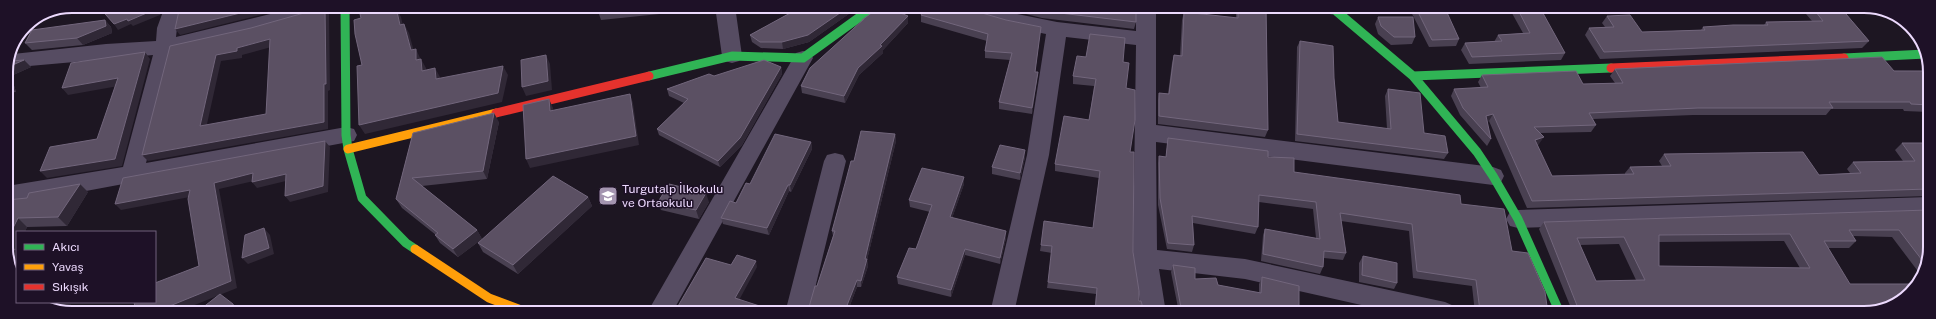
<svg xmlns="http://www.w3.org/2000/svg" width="1936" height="319" font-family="'Public Sans',sans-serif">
<rect width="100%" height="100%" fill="#1d1622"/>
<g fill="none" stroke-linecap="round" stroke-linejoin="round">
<path fill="#564c62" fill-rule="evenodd" d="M165,6H185L177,28L176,37L303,6H337L334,11L255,33L174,52L146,163L346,127L354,129L357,135L354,141L27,202L7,204V186L123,167L153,55L7,68L13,54L106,44L156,41L157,28Z
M715,6H735L742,56L739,61L732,63L725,61L722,56Z
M952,6H986L1007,12L1057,22L1136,31V6H1156V125L1493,167L1501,170L1504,176L1501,182L1493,185L1156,142L1157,250L1245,259L1445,302L1454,306L1457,313H1397L1245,279L1159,269L1166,313H1142L1133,258L1136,45L1066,37L1049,155L1014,313H990L1027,155L1046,34L1006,26L955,11Z
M803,51L810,53L813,58L672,313H647L796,53Z
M835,153L843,155L846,161L809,313H785L824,161L827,155Z
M1929,197V215L1518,228L1510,226L1506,219L1510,212L1518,210Z"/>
<path stroke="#30b455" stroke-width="9" d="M345,6L346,135L348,149L362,198L406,243L415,249
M1298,6L1335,10L1413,76L1477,152L1493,176L1518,219L1560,313
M1844,58L1926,54
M649,76L732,56L803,58L875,6
M1413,76L1611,68"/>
<path stroke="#ff9f0a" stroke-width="9" d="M348,149L496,113
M415,249L489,298L529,313"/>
<path stroke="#e5322d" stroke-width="9" d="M1611,68L1844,58
M496,113L649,76"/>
</g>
<path fill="#494051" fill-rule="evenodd" d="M598,6H679V12L601,20L598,11Z
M796,6H860L809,42L783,49L761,48L752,42L750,35L799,8Z
M994,6H1136V22L1134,29L1042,18Z
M1236,6H1266L1268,130L1265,137L1158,124V100L1159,93L1168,94L1172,63L1174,55L1180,56L1182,20L1184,12L1236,18Z
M1408,6H1492L1445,8L1459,39L1456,46L1429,47Z
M1508,6H1539L1565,53L1561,60L1469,64L1461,50L1465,43L1494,42L1498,35L1523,33Z
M1800,7H1840L1869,41L1862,48L1600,59L1585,35L1589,28L1605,27L1602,23L1607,16L1642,32L1701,30L1703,27L1764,25L1766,22L1812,21Z
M921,15L1040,34L1035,72H1038L1032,114L999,109V102L1010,60L985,58V51L987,41L921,22Z
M1378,17L1415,37L1412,44L1391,45L1378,34L1375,24Z
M105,20L111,27L112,33L83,45L32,50L25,43Z
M862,20L908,23L883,50V53L859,75L845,103L802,93L801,86L862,21Z
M1300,41L1334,78L1338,122L1387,129L1385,96L1388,89L1424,133L1448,153L1444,159L1295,141L1297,47Z
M24,60L31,67L11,76L16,92L6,93V71Z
M1123,62L1126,88L1130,152L1133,252L1139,301L1143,308L1152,313H1094L1096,294L1047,288L1052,253L1040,251L1041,245L1093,228L1099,178L1055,171V164L1089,120L1094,86L1073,84V76Z
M781,67L782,74L742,145L720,167L659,135L657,129L684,103L669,96L667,89L714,76Z
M1615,69L1929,71V112L1904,111L1903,109H1831L1826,115H1693L1593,119L1596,125L1591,132L1540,133L1539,144L1537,145L1552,176L1625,175V173L1630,167L1662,166L1659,161L1664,154L1819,175L1850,173L1847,169L1853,162L1903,161L1895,150L1902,143H1929V196L1527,208L1489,121L1487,122L1491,139L1487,146L1460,115L1451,96L1454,89L1481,88L1478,82L1482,75L1583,84L1615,83L1610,76Z
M499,122L487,179L422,186L477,230L482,239L458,257L440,243L435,235H436L402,208L396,199L413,133Z
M895,134L896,141L867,260L868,266L861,287H857L847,313H805L809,307L817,286L833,236L832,231L854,161Z
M1168,138L1268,157L1294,172L1461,204L1512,251L1548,313H1475L1472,286L1413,278L1409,231L1341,221L1346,253L1343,260L1324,258L1323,267L1320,274L1261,261L1263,235L1265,229L1316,238L1313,209L1259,202L1258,227L1255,234L1193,223L1194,245L1192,252L1167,249L1158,205V163L1159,156L1166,157Z
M811,142L812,149L791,192L789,191L769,235L723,224L721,218L736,203L750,184Z
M1025,157L1020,180L992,174V167Z
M964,177V184L952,218L1006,238L1000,264L965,255L951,297L898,284L897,277L916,249L930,212L910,207L909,200Z
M88,192L67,226L27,227L16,250L8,251L7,200Z
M588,197L592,206L518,274L483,252L478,243Z
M658,202H709L699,219L661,210Z
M1929,210V256L1920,274L1892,237L1853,236L1856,241L1849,248H1828L1865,313H1573L1539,229L1544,222ZM1784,241L1800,268L1659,266V242ZM1619,244L1636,280L1596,281L1580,245Z
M1363,256L1397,283L1394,289L1359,282V263Z
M1173,265L1195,279L1218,285L1259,293V284L1262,277L1299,310L1317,313H1179L1171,272Z"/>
<path fill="#302836" d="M157,6H164L160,15L133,26L131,24L118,30L114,24Z
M269,6H296L180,35L175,29Z
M389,6H391L392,8L395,18L390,9Z
M850,6H860L809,42L783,49L782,42Z
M325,7L329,14L330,90L328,91V129L148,161L142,155L324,122Z
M396,7L401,17L405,34L400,25Z
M908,16V23L883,50V53L859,75L845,103L844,96L858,68Z
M105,20L111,27L112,33L83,45L77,38Z
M404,24L409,33L416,59L411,50Z
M270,39L275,46L242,55V58L221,61L205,133L200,126L216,55L237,48Z
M16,48L17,52L14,53Z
M416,49L420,58L421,69L416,60Z
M145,52L150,59L122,166L47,178L40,171L115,159Z
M546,55L550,64L552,90L526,96L522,87Z
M421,59L426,68L427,80L422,71Z
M24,60L31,67L11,76L16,92L9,85L6,76V71L8,67Z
M503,66L508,75L502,102L365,134L359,125Z
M781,67L782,74L742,145L720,167L718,161Z
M435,68L440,77L441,88L436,79Z
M1038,72L1032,114V108Z
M118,78L124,85L68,95L62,88Z
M630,94L633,103L639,145L530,168L526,159Z
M549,99L553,108L554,120L550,111Z
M494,113L499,122L487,179L483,171Z
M1493,114L1489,121L1483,123L1486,116Z
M895,134L896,141L867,260L868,266L861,287V281L865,259Z
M1544,137L1539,144L1531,147L1535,140Z
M325,141L330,147L328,192L290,202L285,196Z
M811,142L812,149L791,192L790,185Z
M1025,150V157L1020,180V173Z
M253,173L258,180L219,189L237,288L177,312H155L231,281L214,183Z
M286,174L290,180L257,188L252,182Z
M964,177V184L950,224V217Z
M80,184L88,192L67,226L58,217Z
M788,185L789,191L769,235L767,228Z
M190,190L195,196L121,210L115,204Z
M706,193L709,202L699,219L696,210Z
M588,197L592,206L518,274L513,265Z
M18,218L27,227L25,232H17V247L16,250L8,244V238Z
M264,228L270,235L274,254L248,264L242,258Z
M477,230L482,239L458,257L453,249Z
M1006,231V238L1000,264V258Z
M965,249V255L951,297V290Z
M756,261L757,267L737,304L735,298Z
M857,280V287L847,313H844Z
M233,304L241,312L235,311Z"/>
<path fill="#5b5063" stroke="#72667c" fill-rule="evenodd" d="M98,6H157L156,9L128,21L127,19L114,24Z
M180,6H269L175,29Z
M358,6H389L390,9L396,7L400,25L404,24L411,50L416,49V60L421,59L422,71L435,68L436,79L503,66L498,93L359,125L357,66L362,65L355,34L354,20L361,18Z
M598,6H642L598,11Z
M803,6H850L808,35L782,42H760L750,35Z
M881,6H883L908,16L880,45L882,46L858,68L844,96L801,86L810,68L864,19L862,20Z
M927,6H958L1006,20L1041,27L1035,72H1038L1032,108L999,102L1012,53L985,51L988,34L921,15Z
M1025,6H1136V22L1043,11Z
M1238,6H1266L1268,130L1159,116V93L1169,94L1174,55L1182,56L1184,12L1238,18Z
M1415,6H1444L1459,39L1432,40Z
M1516,6H1539L1565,53L1472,57L1465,43L1502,41L1498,35L1530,33Z
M325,7L326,84H324V122L142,155L170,46L251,28ZM270,39L266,114L200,126L216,55L237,51V48Z
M1812,7H1840L1869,41L1604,52L1589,28L1614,27L1607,16L1630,15L1642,32L1705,30L1703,27L1733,25H1768L1766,22L1823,21Z
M1378,17H1413L1415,37H1394L1381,26Z
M105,20L106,26L77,38L25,43L32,30Z
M1090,34L1125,38L1123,62L1129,63L1126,88L1135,90V120L1130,152H1134L1133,252L1139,291V301H1141L1143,308H1153L1152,313H1095L1097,288L1048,282L1052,246L1041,245L1044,221L1093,228L1100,171L1055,164L1064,116L1089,120L1096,79L1073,76L1077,56L1086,57Z
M1300,41L1333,46L1334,78L1338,122L1391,129L1388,89L1420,93L1424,133L1445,136L1448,153L1297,134Z
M145,52L115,159L40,171L50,147L97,139L118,78L62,88L71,63Z
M546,55L548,81L522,87L521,60Z
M1882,57L1894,71H1929V105L1911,104L1910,102H1829L1833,108H1698L1589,113L1596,125L1534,127L1544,137L1535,140L1552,176L1634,174L1630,167L1671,166L1664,154L1803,152L1819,175L1861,173L1853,162L1915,161L1902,143H1929V189L1532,201L1493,114L1486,116L1491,139L1463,108L1454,89L1488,87L1482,75L1576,71L1583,84L1623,83L1615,69Z
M24,60L8,67L10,61Z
M764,60L781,67L740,138L718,161L657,129L688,99L667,89L709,74L714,76Z
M6,76L9,85L6,86Z
M630,94L636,136L526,159L523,105L549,99L550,111Z
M494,113L483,171L412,178L477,230L453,249L435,235L438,233L396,199L413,133Z
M861,131L895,134L865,259H867L861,281L857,280L844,313H805L807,308L809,307L815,286H817L835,231H832L846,180L851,161H854Z
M775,134L811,142L790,185H788L767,228L721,218L730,201L736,203L746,183L750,184Z
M1168,138L1268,151V157L1294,158V172L1460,195L1461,204L1504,209L1512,251L1528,253L1545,292L1548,313H1495L1480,311L1476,280L1417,271L1412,224L1340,213L1346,253L1324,251L1323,267L1263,254L1265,229L1320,239L1316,202L1259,195L1258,227L1192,216L1194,245L1168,243L1160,198L1159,156L1166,157Z
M325,141L323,186L285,196L286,174L252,182L253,173L214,183L231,281L155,312H136L134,302H155V283L199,266L188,199L190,190L115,204L123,178Z
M1000,145L1025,150L1020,173L992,167Z
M922,168L964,177L950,217L1006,231L1000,258L965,249L951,290L897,277L909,248L916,249L932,205L909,200Z
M553,176L588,197L513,265L478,243Z
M80,184L58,217L18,218L8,238L7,200L27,198L29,193Z
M669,184L706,193L696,210L658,202Z
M1929,210V256L1925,264L1899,230H1849L1856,241H1824L1850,284H1914L1907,297L1865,313H1580L1544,222ZM1790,234L1810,268L1659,266V235ZM1624,237L1645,280L1596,281L1577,238Z
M264,228L269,248L242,258L245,235Z
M737,255L756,261L735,298L781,313H674L706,258L731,265Z
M1363,256L1397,263V283L1362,275Z
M1173,265L1195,268V279L1216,278L1218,285L1261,293L1262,277L1299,286V310L1317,313H1182Z
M220,294L233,304L235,311H242L245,312H197Z"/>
<defs>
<symbol id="school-square" viewBox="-11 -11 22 22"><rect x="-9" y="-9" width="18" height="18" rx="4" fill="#a495b0" stroke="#1e1127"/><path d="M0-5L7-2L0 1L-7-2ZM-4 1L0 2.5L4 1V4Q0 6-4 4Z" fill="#fff"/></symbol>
</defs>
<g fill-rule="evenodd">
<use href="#school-square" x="597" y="185" width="22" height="22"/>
</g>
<g text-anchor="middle" stroke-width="3" stroke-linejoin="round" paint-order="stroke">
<g font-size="12" fill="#ecd9fd" stroke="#1e1127" text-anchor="start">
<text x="622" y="193">Turgutalp İlkokulu<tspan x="622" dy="14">ve Ortaokulu</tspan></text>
</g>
</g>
<path d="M0 0H1936V319H0ZM72 13H1864A59 59 0 0 1 1923 72V247A59 59 0 0 1 1864 306H72A59 59 0 0 1 13 247V72A59 59 0 0 1 72 13Z" fill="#1e1127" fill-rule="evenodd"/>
<path fill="none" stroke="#ecd9fd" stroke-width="2" d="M72 13H1864A59 59 0 0 1 1923 72V247A59 59 0 0 1 1864 306H72A59 59 0 0 1 13 247V72A59 59 0 0 1 72 13Z"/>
<rect x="16" y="231" width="140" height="72" fill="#1e1127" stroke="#70617d"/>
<rect x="24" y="244" width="20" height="6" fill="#30b455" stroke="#70617d"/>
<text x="52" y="251" font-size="12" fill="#ecd9fd">Akıcı</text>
<rect x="24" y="264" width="20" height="6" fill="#ff9f0a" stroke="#70617d"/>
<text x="52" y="271" font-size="12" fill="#ecd9fd">Yavaş</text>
<rect x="24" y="284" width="20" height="6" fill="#e5322d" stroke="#70617d"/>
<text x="52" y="291" font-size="12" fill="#ecd9fd">Sıkışık</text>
</svg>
